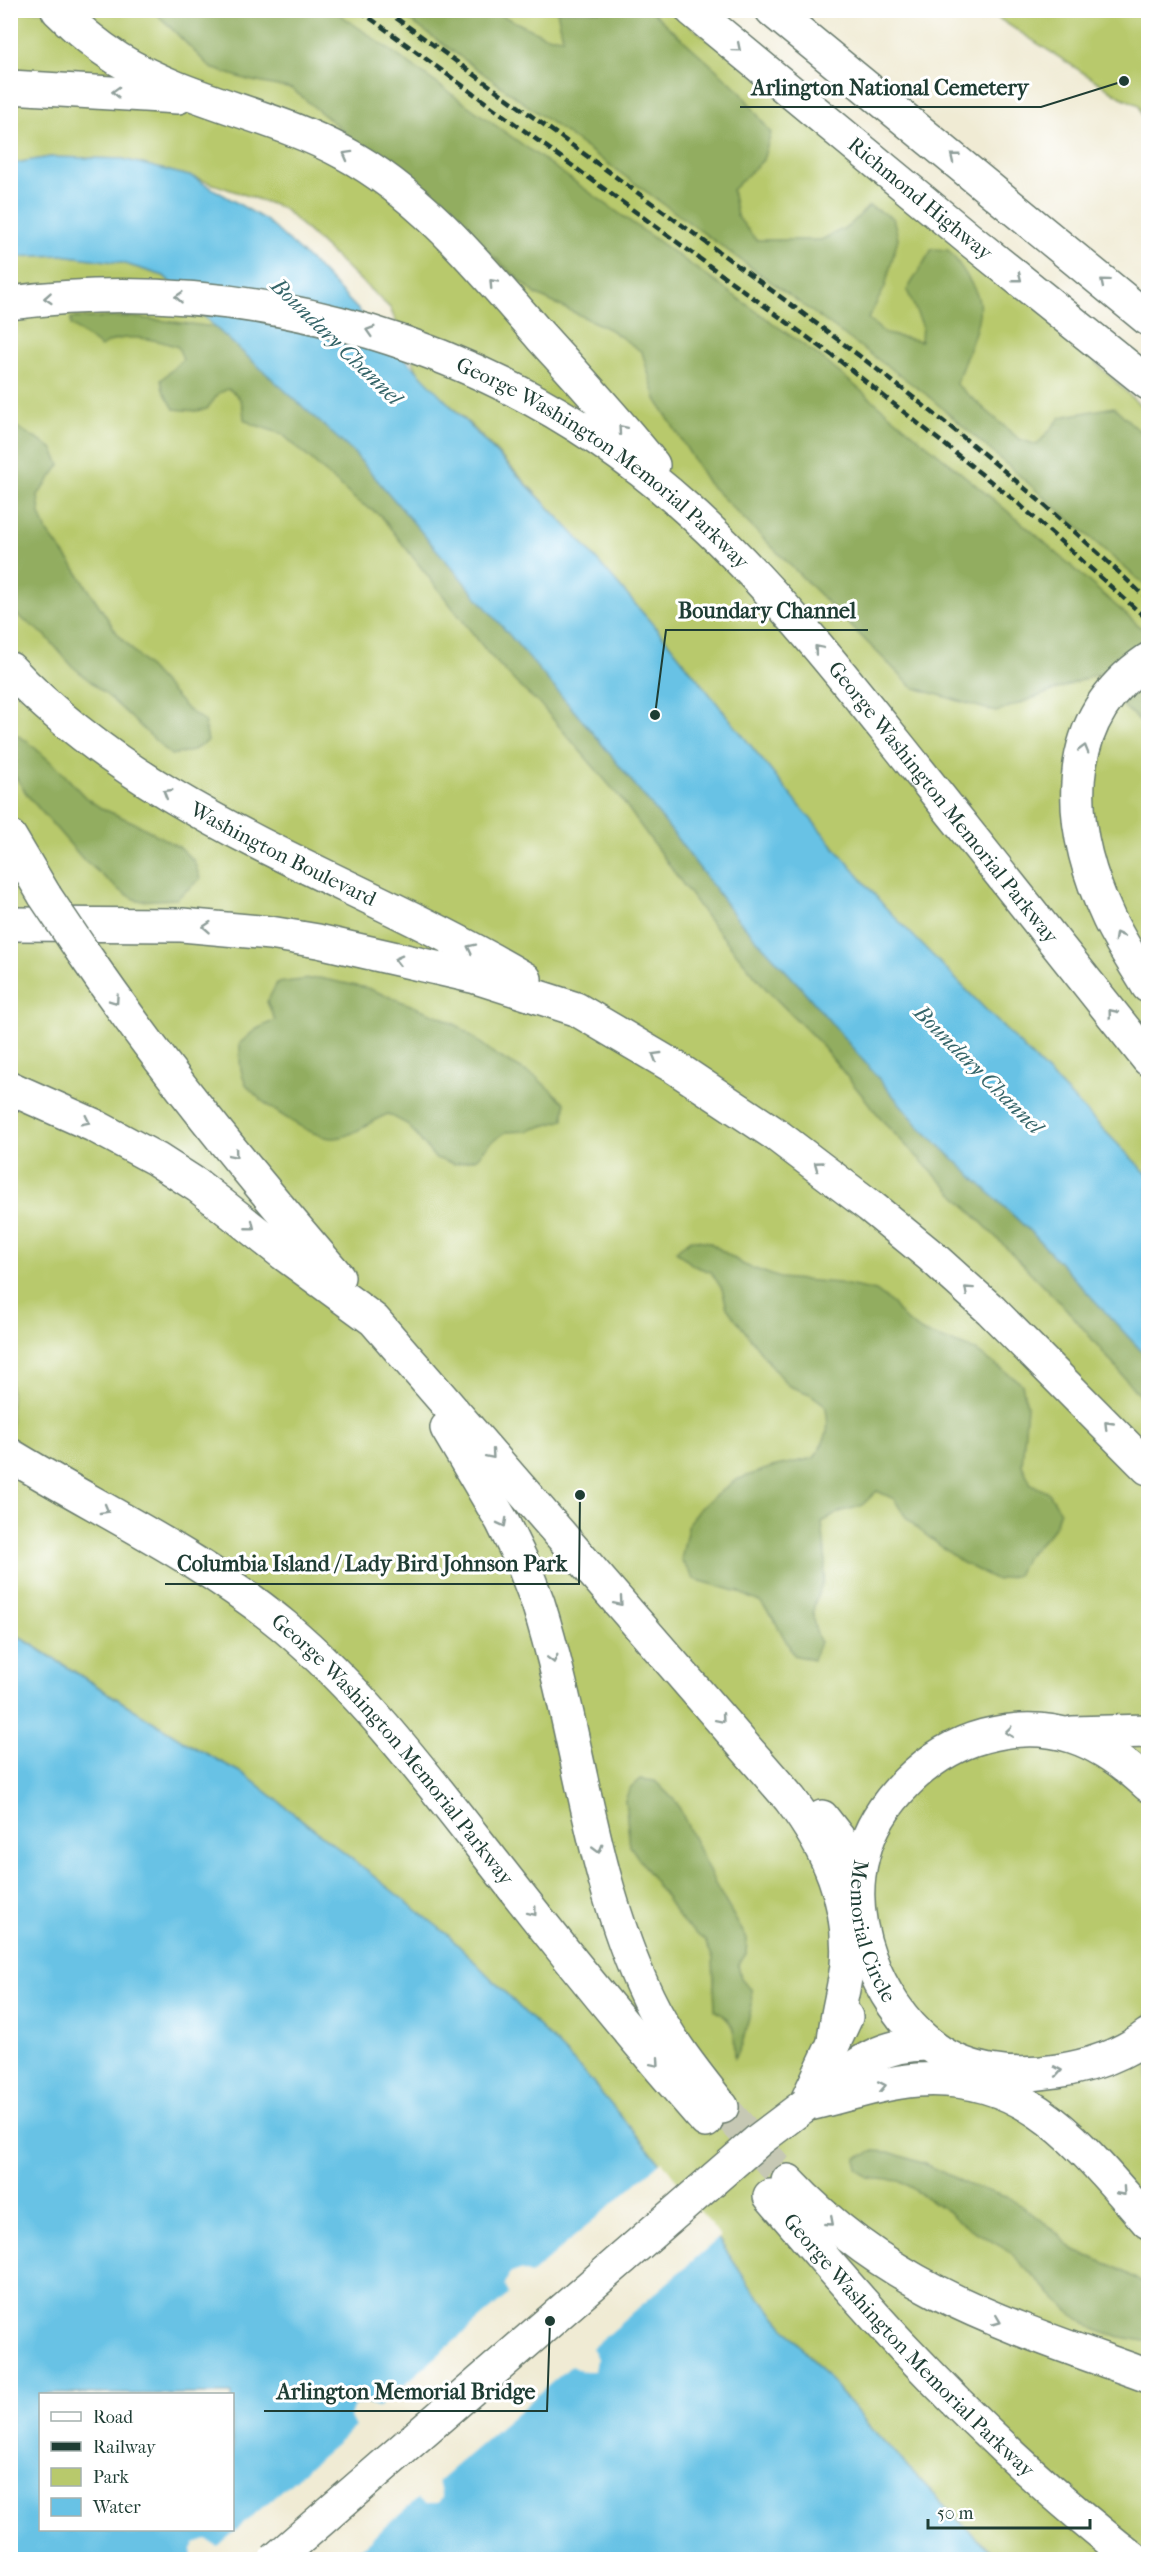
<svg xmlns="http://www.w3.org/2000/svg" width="1159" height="2570" font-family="'IM FELL French Canon',serif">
<rect width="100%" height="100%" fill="#fff"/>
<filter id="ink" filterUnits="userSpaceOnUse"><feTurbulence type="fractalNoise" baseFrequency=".0167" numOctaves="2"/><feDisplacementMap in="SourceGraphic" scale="12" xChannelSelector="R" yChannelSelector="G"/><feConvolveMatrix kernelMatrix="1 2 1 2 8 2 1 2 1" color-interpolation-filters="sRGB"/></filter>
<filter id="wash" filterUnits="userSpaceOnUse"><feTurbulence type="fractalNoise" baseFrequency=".008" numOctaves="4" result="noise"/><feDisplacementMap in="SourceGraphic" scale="24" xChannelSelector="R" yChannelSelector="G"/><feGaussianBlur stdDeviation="1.35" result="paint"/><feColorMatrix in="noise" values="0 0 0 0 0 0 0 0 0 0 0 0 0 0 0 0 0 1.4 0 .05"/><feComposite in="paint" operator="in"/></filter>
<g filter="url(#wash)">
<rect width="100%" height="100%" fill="#f0ebd4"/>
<path fill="#b8c96c" stroke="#6c8350" stroke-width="1.5" d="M11,11H671L969,239L1148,413V1175L885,907L783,786L668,642L576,536L476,430L419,375L390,308L283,208L193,177L123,159L50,157L11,164Z
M987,11H1148V140L1139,105L1121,97Z
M62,255L122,263L164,276L215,327L355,454L1035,1236L1148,1358V2559H999L965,2527L871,2428L749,2285L719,2240L655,2157L581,2069L447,1934L245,1775L185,1742L11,1631L10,257Z"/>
<path fill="#92ad60" stroke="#58754a" stroke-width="1.5" d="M154,11H335L819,356L1034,533L1148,634V636L1114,668L996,712L912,687L708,483L656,399L642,352L609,329L537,295L440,210L292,89L248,80L211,68Z
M397,11H492L545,36L563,38L557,11H651L739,90L771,133L763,160L732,190L737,216L756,240H821L849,226L869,206L893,218L898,238L885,287L868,319L886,334L921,341L922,325L907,290L932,249L948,250C957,260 977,289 979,302C983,322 962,365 956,384L1019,439L1037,445L1061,417L1114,407L1148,439V588L927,395Z
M131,317L215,327L355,454L593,733L667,825L736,917L799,985L919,1126L1035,1236L1148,1358V1406L1072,1315L888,1127L818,1041L767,990L708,919L622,800L540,704L521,688L488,653L380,515L357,501L282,434L252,424L244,419C243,404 242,396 228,389L219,393L207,409L196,411L174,409L163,390L161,380L183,359L178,347C156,339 121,331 101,347L71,325V318Z
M11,424L52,448L60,465L38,495L40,514L47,532L72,564L117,633L187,709L204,721L208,741L192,751L171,755L109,697L72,666L45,635L11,611Z
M1148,681V728L1121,704Z
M10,731L27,741L59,769L85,797L101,808L137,824L179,847L194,861L200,879L176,899L138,901L119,890L82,858L28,796L11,770Z
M319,978L367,988L441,1017L460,1027L496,1055L536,1077L565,1103L564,1120L527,1131L506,1132L490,1143L477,1158L455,1164L435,1158L407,1124L388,1114C369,1121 354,1137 334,1138C313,1139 258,1102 246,1084C239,1072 240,1056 240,1043L255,1030L275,1020L267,1002L277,983Z
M691,1239L709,1242L744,1265L780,1278L838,1283L876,1291L893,1304L904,1319L922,1332L975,1350L1022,1384L1027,1406L1022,1465L1031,1484L1049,1493L1060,1510L1054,1529L1026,1557L1017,1575L997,1580L963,1563L918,1529L905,1516L894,1499L877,1491L861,1506L842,1511L822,1522C823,1536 826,1550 825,1565C825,1599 802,1599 820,1642L813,1660L794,1655L773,1618L761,1603L739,1592L694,1579L681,1560L689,1522L701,1507L736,1480L772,1467L814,1458C827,1438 831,1429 825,1405L810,1394L789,1386L777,1373L727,1308L722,1289L711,1272L694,1266L676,1251Z
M640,1779L655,1781L677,1803L715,1884L747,1939L746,1954L738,1965L741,1978L751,1989L752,2005L742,2045L735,2058C733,2034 739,2024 715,2010L713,1958L705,1941L683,1923L630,1846L625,1800L630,1788Z
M874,2151L889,2152L925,2164L969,2185L1009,2198L1046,2223L1075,2251L1113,2266L1148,2285V2338L1144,2341L1110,2335L1094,2329L1068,2311L1007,2250L964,2225L949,2212L901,2181L868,2178L857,2169V2158Z"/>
<path fill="#68c2e5" stroke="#44808c" stroke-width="1.5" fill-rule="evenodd" d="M50,157L123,159L193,177L266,220L317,267L576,536L668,642L783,786L885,907L1148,1175V1358L1035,1236L919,1126L799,985L736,917L667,825L593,733L355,454L215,327L164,276L122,263L62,255L11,257L10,164Z
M10,1631L185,1742L245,1775L447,1934L581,2069L655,2157L719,2240L749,2285L871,2428L965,2527L999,2559H11ZM40,2394H232V2530H40Z"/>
<path fill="#f0ebd4" d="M662,2161L720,2237L592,2348L597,2359L595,2371H581L571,2366L438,2481L442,2498L438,2503H426L418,2499L348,2559L192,2560V2549L195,2544L207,2540L218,2546L355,2427L350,2417L354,2406L365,2402L377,2408L509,2294L505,2285L509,2274L520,2270L531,2274Z"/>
</g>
<g filter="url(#ink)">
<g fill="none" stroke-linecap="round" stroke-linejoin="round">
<path stroke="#c6c8b4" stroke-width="33" stroke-dasharray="33 16" stroke-linecap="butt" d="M722,2107L788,2181"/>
<defs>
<g id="major">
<path d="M1072,1733L1148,1731"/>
<path id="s1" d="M1148,1785C1099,1739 1052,1718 984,1736C954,1744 928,1761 907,1782C887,1802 870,1827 863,1855C845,1920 877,2001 928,2043C963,2073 1013,2078 1057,2071C1088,2066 1123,2055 1148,2035"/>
<path d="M808,2103C849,2072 873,2043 929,2044"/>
<path d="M805,2105L846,2017"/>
</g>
<g id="highway">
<path d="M58,10C77,29 96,45 118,59C188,102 273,114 344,153C423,195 484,272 542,338C580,380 618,421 653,465"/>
<path id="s2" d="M692,10L969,239L1148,383"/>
<path d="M772,10L1148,319"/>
<path d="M10,87L178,97"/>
<path id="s3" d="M10,303C253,271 503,344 686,508C772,585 845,679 917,769C994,866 1071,962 1148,1059"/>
<path d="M1148,660C1056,722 1067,829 1109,919C1120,942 1135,964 1148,986"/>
<path id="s4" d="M10,669C151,819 354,877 525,979"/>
<path d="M10,837L45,896"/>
<path d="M10,924L182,925L270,933L318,941L476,977L576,1009L676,1068L775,1134L870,1206L931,1256L991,1310L1148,1468"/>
<path d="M82,951C161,1067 247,1171 338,1277"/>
<path d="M10,1088L93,1125L156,1159L198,1186L284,1254L374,1320L790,1799C827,1848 852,1902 847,1965C844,1991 836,2016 834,2042"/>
<path d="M447,1428L502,1521L523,1564L538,1603C579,1732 589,1875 648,1998C667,2038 695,2073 722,2107"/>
<path id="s5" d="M10,1455C102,1511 201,1557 284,1626C367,1696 431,1783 498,1868C565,1954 634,2039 706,2121"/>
<path d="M822,1817L860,1866"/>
<path d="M805,2105C842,2097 879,2083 917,2080C1029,2072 1081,2147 1148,2222"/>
<path d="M788,2181C892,2292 1011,2326 1148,2376"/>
<path id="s6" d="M770,2196C815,2248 859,2301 906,2350C977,2425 1053,2497 1135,2560"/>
</g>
</defs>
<use href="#major" stroke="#687a6c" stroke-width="36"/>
<use href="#highway" stroke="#687a6c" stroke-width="36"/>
<use href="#major" stroke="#fff" stroke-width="33"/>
<use href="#highway" stroke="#fff" stroke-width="33"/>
<path stroke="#1f3d34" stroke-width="4.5" stroke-dasharray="9 4.5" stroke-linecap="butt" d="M359,10L840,361L1019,504L1148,620
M385,10C497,91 608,171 719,252C868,360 1016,472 1148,600"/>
<defs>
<path id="major-bridge" d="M275,2560L760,2139L805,2105"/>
<path id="highway-bridge" d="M45,896L82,951"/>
</defs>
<use href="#major-bridge" stroke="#687a6c" stroke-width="36" stroke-linecap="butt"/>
<use href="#highway-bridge" stroke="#687a6c" stroke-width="36" stroke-linecap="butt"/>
<use href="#major-bridge" stroke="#fff" stroke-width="33"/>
<use href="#highway-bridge" stroke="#fff" stroke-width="33"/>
</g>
<defs><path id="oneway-chevron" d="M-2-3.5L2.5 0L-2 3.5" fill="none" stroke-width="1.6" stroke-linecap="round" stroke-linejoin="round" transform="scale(1.5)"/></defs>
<g stroke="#8f9e9a">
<use href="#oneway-chevron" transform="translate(737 48) rotate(40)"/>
<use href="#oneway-chevron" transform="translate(116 92) rotate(-178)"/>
<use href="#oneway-chevron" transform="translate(347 155) rotate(-151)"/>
<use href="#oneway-chevron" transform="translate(954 157) rotate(-141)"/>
<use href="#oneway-chevron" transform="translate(1018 278) rotate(38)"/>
<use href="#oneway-chevron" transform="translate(1104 282) rotate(-140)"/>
<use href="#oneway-chevron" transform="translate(493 283) rotate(-133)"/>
<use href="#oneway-chevron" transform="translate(179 297) rotate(-176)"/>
<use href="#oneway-chevron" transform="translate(48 298) rotate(176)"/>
<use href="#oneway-chevron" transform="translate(370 331) rotate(-163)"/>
<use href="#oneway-chevron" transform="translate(622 429) rotate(-131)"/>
<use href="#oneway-chevron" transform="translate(818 649) rotate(-130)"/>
<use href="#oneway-chevron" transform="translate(1084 749) rotate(-74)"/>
<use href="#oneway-chevron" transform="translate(167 793) rotate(-149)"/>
<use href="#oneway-chevron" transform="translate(207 927) rotate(-176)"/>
<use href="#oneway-chevron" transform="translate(1118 936) rotate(-119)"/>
<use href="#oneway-chevron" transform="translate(471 948) rotate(-154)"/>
<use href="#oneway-chevron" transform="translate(398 960) rotate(-166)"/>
<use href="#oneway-chevron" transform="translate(115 1000) rotate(55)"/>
<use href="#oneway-chevron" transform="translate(1112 1013) rotate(-129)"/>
<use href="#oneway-chevron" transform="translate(656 1056) rotate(-149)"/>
<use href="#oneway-chevron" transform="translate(86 1121) rotate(26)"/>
<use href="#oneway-chevron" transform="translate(234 1154) rotate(50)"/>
<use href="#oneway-chevron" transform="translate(818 1165) rotate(-144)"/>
<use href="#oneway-chevron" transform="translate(251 1226) rotate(39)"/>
<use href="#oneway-chevron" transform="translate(968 1290) rotate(-138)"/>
<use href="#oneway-chevron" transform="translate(1108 1425) rotate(-134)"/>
<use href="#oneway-chevron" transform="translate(491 1455) rotate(49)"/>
<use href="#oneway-chevron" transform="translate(105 1510) rotate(30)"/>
<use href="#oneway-chevron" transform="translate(503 1523) rotate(62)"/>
<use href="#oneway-chevron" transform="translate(619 1602) rotate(49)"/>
<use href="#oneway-chevron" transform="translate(553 1659) rotate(76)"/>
<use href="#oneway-chevron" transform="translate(721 1719) rotate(49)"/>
<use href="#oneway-chevron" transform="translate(1009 1732) rotate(173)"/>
<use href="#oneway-chevron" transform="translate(598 1849) rotate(75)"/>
<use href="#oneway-chevron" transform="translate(533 1912) rotate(52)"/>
<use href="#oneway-chevron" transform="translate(656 2063) rotate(49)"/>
<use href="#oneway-chevron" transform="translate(1058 2071) rotate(-10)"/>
<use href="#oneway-chevron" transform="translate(882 2086) rotate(-11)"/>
<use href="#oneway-chevron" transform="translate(1122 2192) rotate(48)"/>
<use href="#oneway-chevron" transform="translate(830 2222) rotate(41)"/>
<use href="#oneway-chevron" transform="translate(997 2321) rotate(22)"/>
</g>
</g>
<g text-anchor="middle" stroke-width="6" stroke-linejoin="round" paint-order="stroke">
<g font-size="21" fill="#1f3d34" stroke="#fff">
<text dy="7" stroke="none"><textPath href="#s2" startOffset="296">Richmond Highway</textPath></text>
<text dy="7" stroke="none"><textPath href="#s3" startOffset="634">George Washington Memorial Parkway</textPath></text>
<text dy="7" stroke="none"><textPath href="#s3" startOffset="1120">George Washington Memorial Parkway</textPath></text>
<text dy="7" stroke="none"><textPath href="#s4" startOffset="332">Washington Boulevard</textPath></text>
<text dy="7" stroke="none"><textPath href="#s5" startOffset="488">George Washington Memorial Parkway</textPath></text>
<text dy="7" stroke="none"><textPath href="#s1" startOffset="436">Memorial Circle</textPath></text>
<text dy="7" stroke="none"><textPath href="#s6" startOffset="204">George Washington Memorial Parkway</textPath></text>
</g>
<g font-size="22" font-style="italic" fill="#356569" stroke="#fff">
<text transform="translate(337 341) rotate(44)" y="8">Boundary Channel</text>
<text transform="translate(979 1069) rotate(45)" y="8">Boundary Channel</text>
</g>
</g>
<path fill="none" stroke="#1f3d34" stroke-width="2" d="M1124 81L1041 107H740M655 715L666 630H868M580 1495L579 1584H165M550 2321L547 2411H264"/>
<g fill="#1f3d34" stroke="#fff" stroke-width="2">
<circle cx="1124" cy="81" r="6"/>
<circle cx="655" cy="715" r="6"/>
<circle cx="580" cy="1495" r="6"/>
<circle cx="550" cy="2321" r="6"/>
</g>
<g font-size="22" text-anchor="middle" font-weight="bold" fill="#1f3d34" stroke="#fff" stroke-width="6" stroke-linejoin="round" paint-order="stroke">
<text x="890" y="95">Arlington National Cemetery</text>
<text x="767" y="618">Boundary Channel</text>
<text x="372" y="1571">Columbia Island / Lady Bird Johnson Park</text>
<text x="406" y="2399">Arlington Memorial Bridge</text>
</g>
<rect width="1159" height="2570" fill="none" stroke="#fff" stroke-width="36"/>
<rect x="39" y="2393" width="195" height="138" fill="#ffffff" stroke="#a5b1ae" stroke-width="1.5"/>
<rect x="51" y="2412" width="30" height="9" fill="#ffffff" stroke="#a5b1ae" stroke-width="1.5"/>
<text x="93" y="2423" font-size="18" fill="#1f3d34">Road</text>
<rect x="51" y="2442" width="30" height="9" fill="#1f3d34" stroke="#a5b1ae" stroke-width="1.5"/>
<text x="93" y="2453" font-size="18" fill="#1f3d34">Railway</text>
<rect x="51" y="2468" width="30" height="18" fill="#b8c96c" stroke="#a5b1ae" stroke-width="1.5"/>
<text x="93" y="2483" font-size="18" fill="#1f3d34">Park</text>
<rect x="51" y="2498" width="30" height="18" fill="#68c2e5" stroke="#a5b1ae" stroke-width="1.5"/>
<text x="93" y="2513" font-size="18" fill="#1f3d34">Water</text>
<path d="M928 2519v9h162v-9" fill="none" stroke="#1f3d34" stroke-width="3"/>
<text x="937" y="2519" font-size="18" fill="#1f3d34" stroke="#ffffff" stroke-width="4.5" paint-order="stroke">50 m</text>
</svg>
